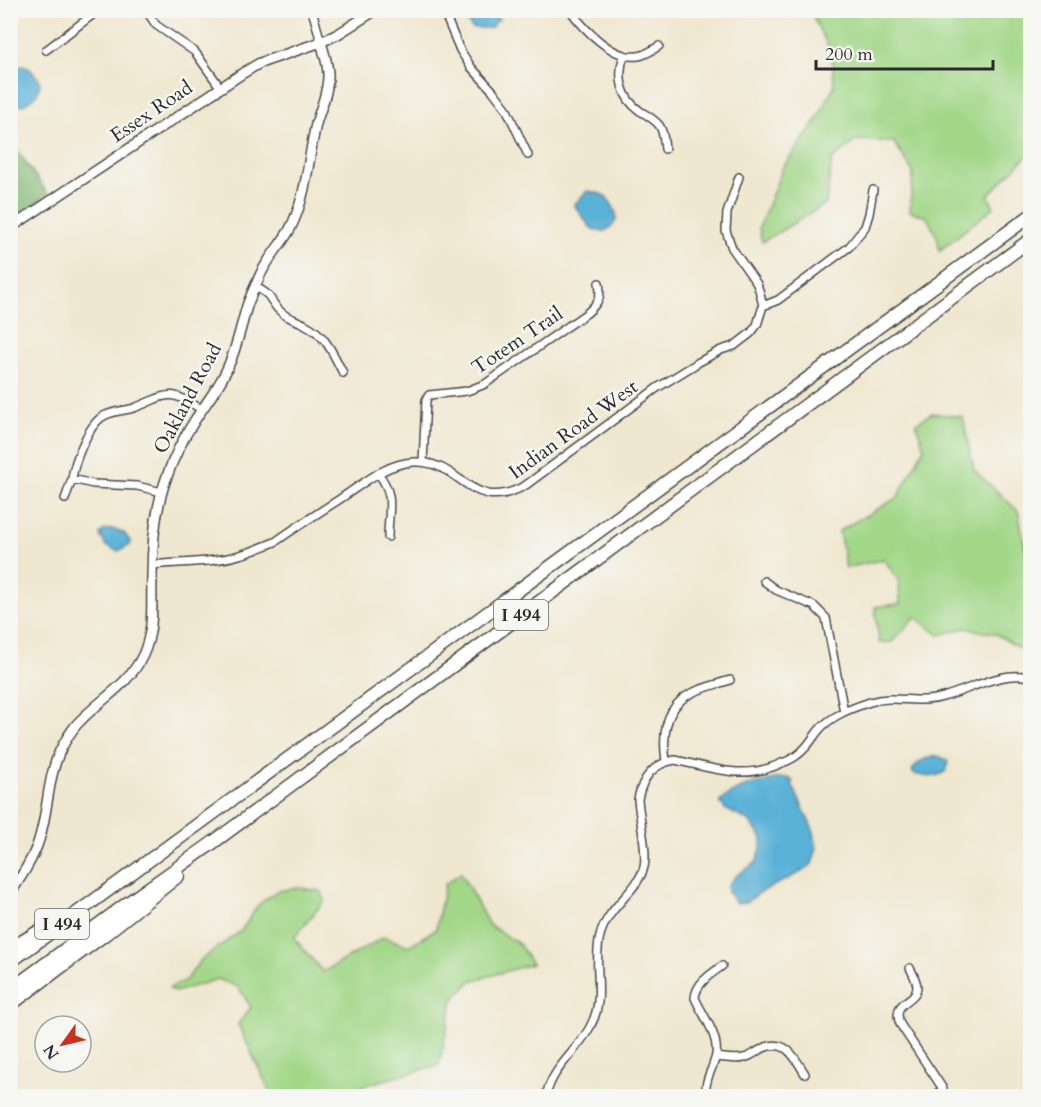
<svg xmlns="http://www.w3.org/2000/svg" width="1041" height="1107" font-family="Cardo,serif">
<rect width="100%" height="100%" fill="#f6f6f2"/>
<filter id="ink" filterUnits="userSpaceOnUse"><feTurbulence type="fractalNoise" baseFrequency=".0167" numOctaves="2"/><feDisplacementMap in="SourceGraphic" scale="12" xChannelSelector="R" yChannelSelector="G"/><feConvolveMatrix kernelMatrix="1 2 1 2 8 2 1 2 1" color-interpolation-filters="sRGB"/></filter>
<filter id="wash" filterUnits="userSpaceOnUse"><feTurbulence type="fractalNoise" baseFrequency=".008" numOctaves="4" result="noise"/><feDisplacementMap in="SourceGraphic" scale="24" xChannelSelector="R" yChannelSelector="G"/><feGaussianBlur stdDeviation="1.35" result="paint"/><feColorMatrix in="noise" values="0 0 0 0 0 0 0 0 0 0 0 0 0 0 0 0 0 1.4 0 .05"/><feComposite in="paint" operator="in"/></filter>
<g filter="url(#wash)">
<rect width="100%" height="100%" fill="#efe7cf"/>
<path fill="#a2d788" stroke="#66815a" stroke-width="1.5" d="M810,11H1030V153L988,195L994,207L939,251L938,239L927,217L910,211L913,172L894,142L857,140L832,160L826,204L762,242L759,228L783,167L816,122L834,86L832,54Z
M932,413L963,417L974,470L1018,511L1027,556L1030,558V655L996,634L965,628L939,635L915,617L892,642L879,643L875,607L900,604L899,581L884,559L846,568L839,531L897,498L924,448L916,423Z
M461,873L489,925L519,944L532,964L471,981L453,1000L439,1065L362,1086L348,1096H272L238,1024L251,1007L238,987L218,979L175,992L169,988L186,980L201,960L242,930L258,905L277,891L298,888L321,891L325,900L294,938L323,972L384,937L409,946L436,929L445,884Z"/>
<path fill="#81b874" stroke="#567250" stroke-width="1.5" d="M10,140L48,194L11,220H10Z"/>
<path fill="#5ab1d7" stroke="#426e81" stroke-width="1.5" d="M478,11L493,14L499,19L490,28H472L468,23Z
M24,66H27L39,79L40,85L36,96L23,105H11V70L13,68Z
M589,191C594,193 600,193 604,195C607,197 608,199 610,202C620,216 619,225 602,232L591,228L574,205L586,192Z
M112,529L124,533L130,541L129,546L118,551L106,546L100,535L103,531Z
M937,756L943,758L948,762L946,771C933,779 928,777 914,774L912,771C918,760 926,758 937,756Z
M779,778H789L793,782L792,784L814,832L817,848L812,864L803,871L759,893L747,902L736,903L728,893V885L737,875L756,863L761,848L762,838L749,821L725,809L720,802C735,786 758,783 779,778Z"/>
</g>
<g filter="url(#ink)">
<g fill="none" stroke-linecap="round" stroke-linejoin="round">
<defs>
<path id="street" d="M146,10L156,25L195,52L220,87
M312,10L321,42
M443,10L460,50L471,67L493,91L506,108L528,155
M570,10C584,29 613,60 638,56C646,55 652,50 659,46
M46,50L99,10
M624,55C617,76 621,98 640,111C647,115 654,119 659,125C664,132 664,141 665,149
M255,287C274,295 269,302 281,312C288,319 298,320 306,325C326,335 333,354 343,373
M763,306L778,300L849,247L865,227L869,214L873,190
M423,462L426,400L429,395L467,391L485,384L587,313C598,303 602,298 599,283
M378,473C396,496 388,510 388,537
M162,492L137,486L93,484L72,479C74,462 88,426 102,417C111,411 124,411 134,408C168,395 168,387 202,410
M65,499L72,479
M152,565C183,562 214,563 243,554C254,551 264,546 275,542C296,527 318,513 340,499C363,484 384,464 413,462C462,459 470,517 526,485L657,388L699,362L721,350L734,346L751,333L757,325L763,306L760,293L757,284L732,248L726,231L727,213L739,177
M764,581L776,590L814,606L826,618L844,712
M666,761C662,734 665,705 694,692C705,687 718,684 730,680
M10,871L18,882
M910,968C913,974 917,981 917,987C916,1003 891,1000 900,1024L943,1089L933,1096
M1029,991L1030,990
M716,1057C725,1058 735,1060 744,1058C752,1056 758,1050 766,1047C786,1039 796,1059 805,1074
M546,1096C553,1066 576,1053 590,1027C607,997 592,967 600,936C607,907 638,891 644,867C648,852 639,817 638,799C642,778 654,763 675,760C713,768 744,781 782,763C791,760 799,755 805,748C810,743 814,736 819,730C832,715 852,708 870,702C895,694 919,705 943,697C972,689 999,671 1030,677
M706,1096C704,1079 713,1070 716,1055C719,1035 703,1016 695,998C696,983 711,974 722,966"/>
<path id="secondary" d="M10,228L243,73L260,63L321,42L338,34L376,10
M10,894C21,877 33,859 39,840C49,809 47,774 63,745C68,736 74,726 82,719C104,697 130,683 143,655C155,628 151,605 152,576C152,544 155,510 166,479C173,459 183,438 195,420C204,406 215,392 223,377C235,355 240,330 247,306C250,297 254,289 258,280C265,261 280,247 290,229C307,196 308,159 316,124C320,109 329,91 328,74C328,64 324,53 321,42"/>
<path id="highway" d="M10,949L41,930
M10,962L1030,216
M10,990L136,897L211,844L1030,240
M10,1005L104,935L178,876"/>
</defs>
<use href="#street" stroke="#484744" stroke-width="10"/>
<use href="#secondary" stroke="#484744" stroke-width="12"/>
<use href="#highway" stroke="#484744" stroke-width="15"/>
<use href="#street" stroke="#fff" stroke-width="7"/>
<use href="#secondary" stroke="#fff" stroke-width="9"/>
<use href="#highway" stroke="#fff" stroke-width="12"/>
</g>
</g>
<g text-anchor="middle" stroke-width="5" stroke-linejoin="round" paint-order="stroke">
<g fill="#f6f6f2" stroke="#686867" stroke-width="1.5">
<rect x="494" y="600" width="54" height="30" rx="4.5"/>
<rect x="35" y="909" width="54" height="30" rx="4.5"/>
</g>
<g font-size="18" font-weight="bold" fill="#2b2b2b">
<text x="521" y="621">I 494</text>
<text x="62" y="930">I 494</text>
</g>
<g font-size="20" fill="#2b2b2b" stroke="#f6f6f2">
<text transform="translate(151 111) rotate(-34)" y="7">Essex Road</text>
<text transform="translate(517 340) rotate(-34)" y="7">Totem Trail</text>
<text transform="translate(187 398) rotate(-62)" y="7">Oakland Road</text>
<text transform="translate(573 429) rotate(-36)" y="7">Indian Road West</text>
</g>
</g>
<rect width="1041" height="1107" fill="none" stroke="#f6f6f2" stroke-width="36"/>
<g transform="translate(63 1044) rotate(236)"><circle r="28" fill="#f6f6f2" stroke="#a5a5a2" stroke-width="1.5"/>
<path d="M0-4.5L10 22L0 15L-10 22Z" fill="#c8321e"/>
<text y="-9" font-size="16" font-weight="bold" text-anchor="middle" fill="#2b2b2b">N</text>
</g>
<path d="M816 60v9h177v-9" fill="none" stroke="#2b2b2b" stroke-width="3"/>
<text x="825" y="60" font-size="18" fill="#2b2b2b" stroke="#f6f6f2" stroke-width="4.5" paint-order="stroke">200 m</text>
</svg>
